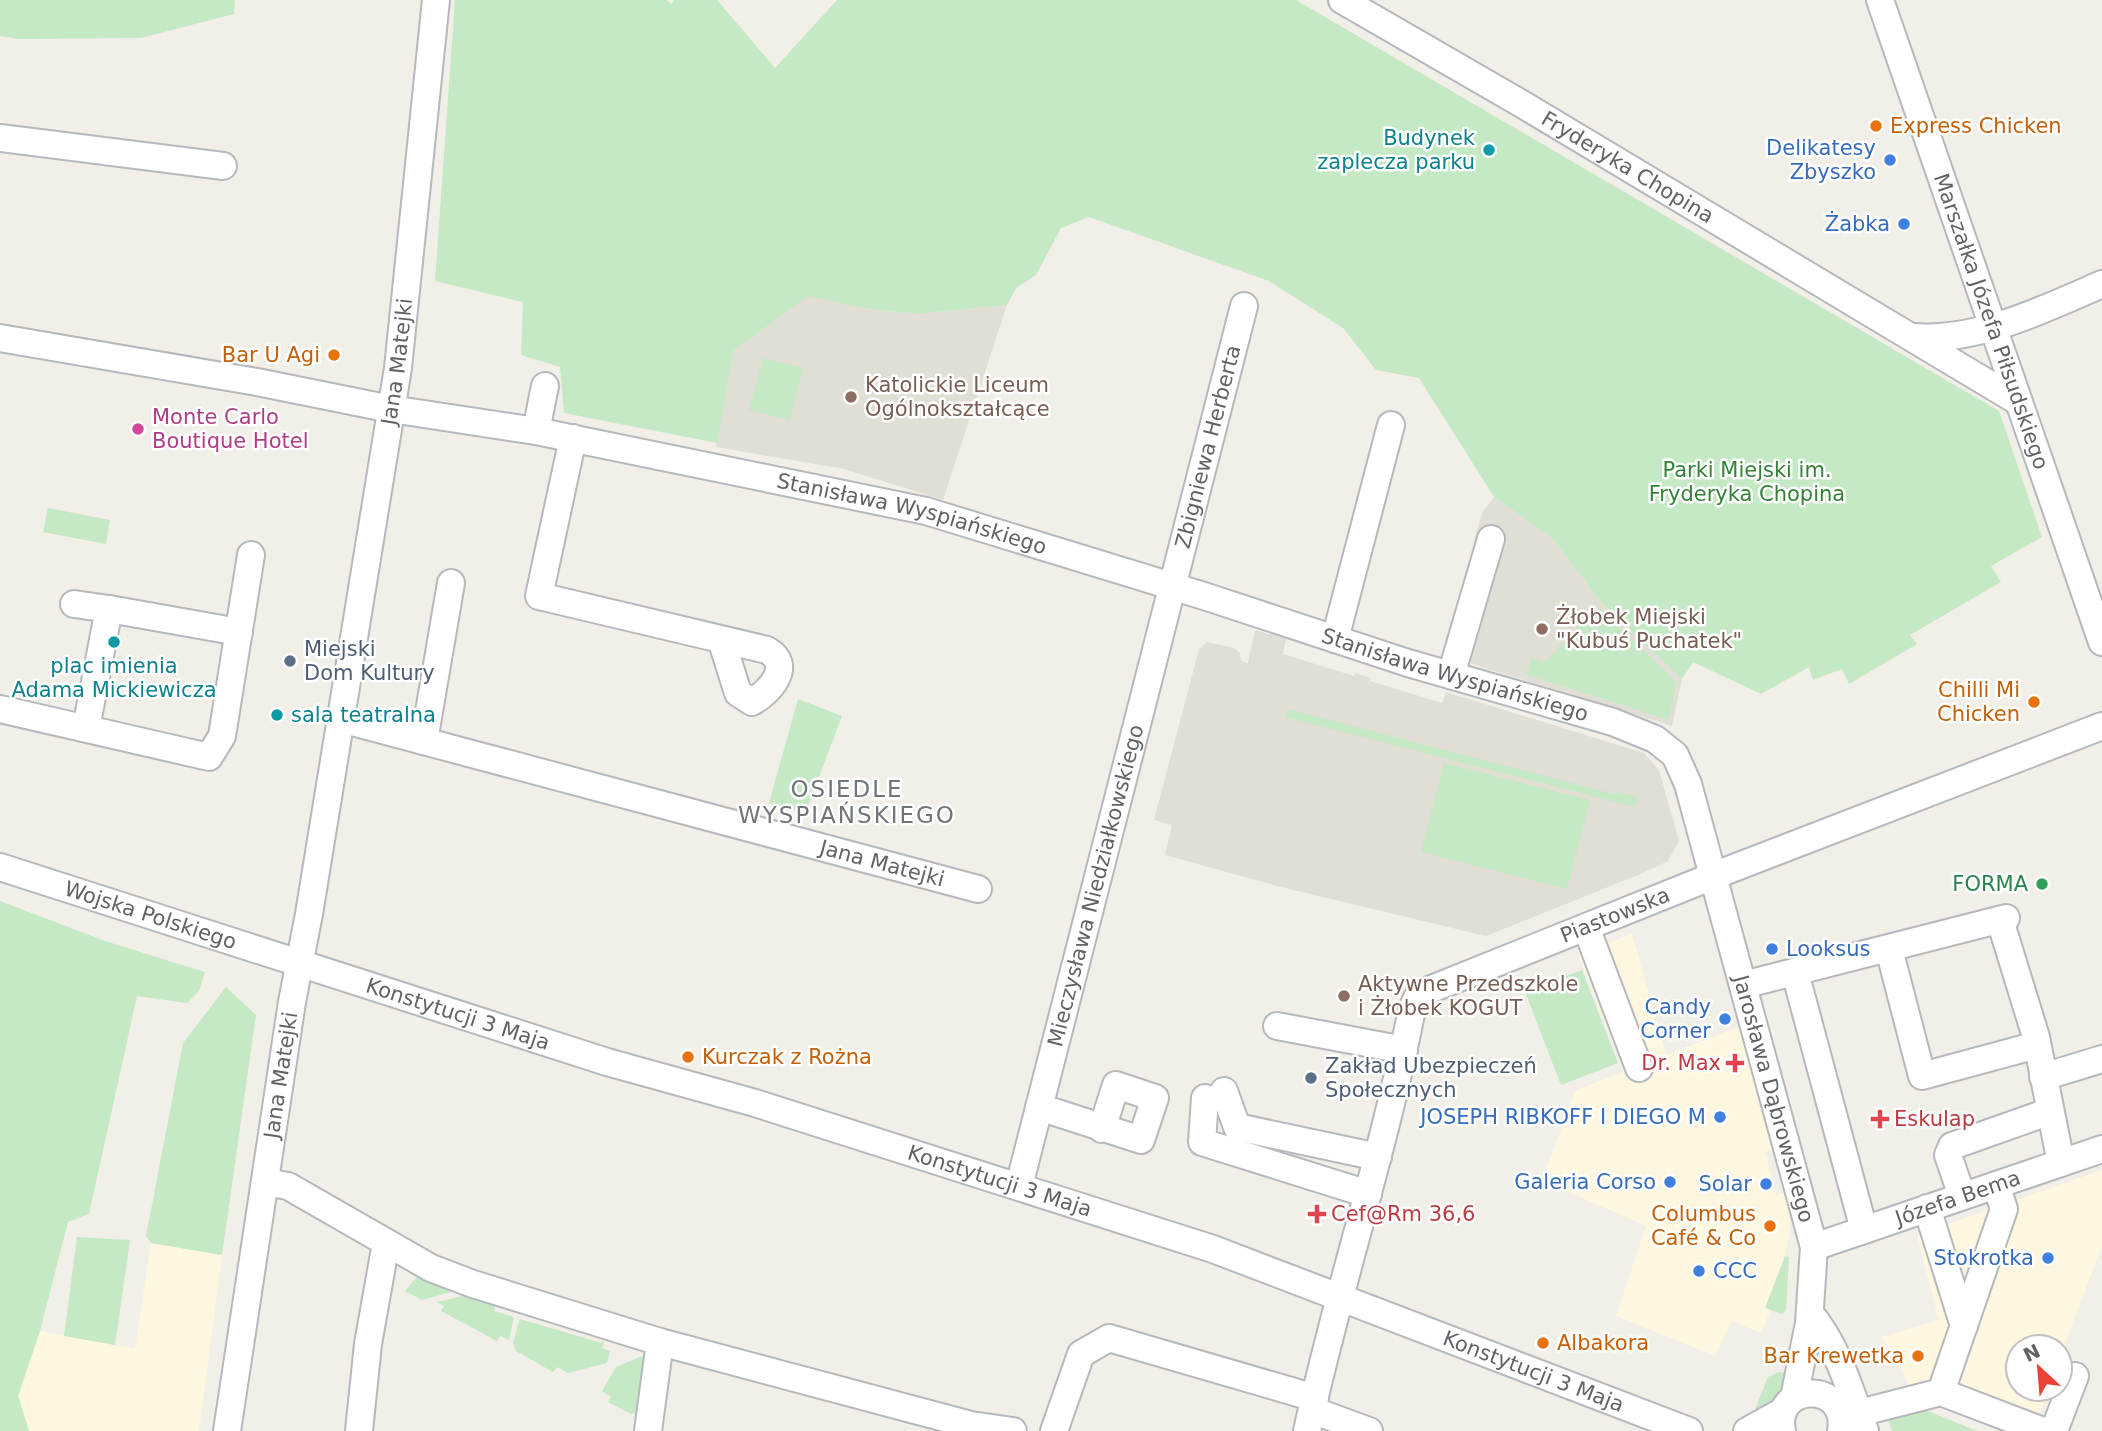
<svg xmlns="http://www.w3.org/2000/svg" width="2102" height="1431" font-family="'DejaVu Sans',sans-serif">
<rect width="100%" height="100%" fill="#f1efe8"/>
<path fill="#fef7e0" d="M1632,934L1666,1055L1742,1026L1774,1149L1765,1152L1776,1195L1786,1193L1788,1203L1790,1229L1783,1269L1786,1271L1761,1333L1731,1321L1715,1356L1616,1316L1646,1226L1542,1180L1576,1090L1624,1072L1578,954Z
M2102,1170V1246L2060,1356V1347H2018V1389H2048L2034,1430L1907,1390L1909,1384L1882,1337L1939,1320L1917,1235Z
M151,1243L222,1255L199,1431H29L18,1396L40,1331L135,1349Z"/>
<path fill="#e1ded6" d="M808,295L868,309L916,314L1007,305L943,500L844,469L716,447L734,350Z
M1494,497L1552,538L1602,603L1682,679L1672,726L1463,661L1475,538L1482,513Z
M1255,630L1286,639L1283,654L1354,676L1356,673L1371,678L1370,681L1442,703L1446,692L1644,753L1659,770L1679,841L1668,861L1643,873L1486,936L1281,887L1165,855L1172,825L1154,820L1199,649L1207,642L1234,648L1240,653L1241,661L1248,663Z"/>
<path fill="#c5e8c5" d="M0,0H235L234,14L141,38L18,39L0,36Z
M455,0H667L671,4L674,0H717L775,68L837,0H1296L1999,411L2042,537L1991,566L2001,582L1910,635L1917,644L1849,684L1842,669L1813,680L1809,667L1761,694L1693,662L1682,679L1602,603L1552,538L1494,497L1419,378L1376,370L1343,328L1269,281L1089,217L1061,228L1036,275L1016,288L1007,305L916,314L868,309L808,296L734,350L717,443L564,413L560,367L521,355L523,302L435,281Z
M763,358L803,368L790,420L749,410Z
M48,508L110,520L106,544L43,532Z
M1599,607L1676,682L1669,720L1527,675L1532,658L1544,663Z
M798,699L842,716L805,814L769,803Z
M1287,709L1614,794L1616,792L1638,797L1635,807L1285,717Z
M1444,763L1590,800L1567,889L1421,852Z
M0,901L105,941L205,972L199,991L187,1003L137,996L89,1214L68,1222L40,1331L18,1396L29,1431H0Z
M1582,970L1618,1063L1561,1085L1525,992Z
M226,987L256,1015L222,1255L151,1243L146,1236L183,1043Z
M77,1237L130,1240L115,1345L64,1336Z
M1785,1256L1789,1257L1786,1310L1782,1314L1765,1308Z
M423,1270L466,1288L422,1300L405,1291Z
M480,1292L497,1297L494,1311L514,1317L509,1340L500,1336L497,1341L441,1311L444,1306L437,1302Z
M520,1319L602,1343L605,1338L602,1348L610,1351L607,1363L568,1373L557,1367L553,1372L516,1351L513,1342Z
M642,1356L646,1361L640,1411L631,1414L608,1402L611,1397L602,1391L616,1367Z
M1779,1372L1792,1373L1790,1383L1771,1409L1754,1412L1768,1377Z
M1913,1405L1977,1431H1892L1886,1414Z"/>
<g fill="none" stroke-linecap="round" stroke-linejoin="round">
<defs>
<g id="minor">
<path id="s1" d="M1342,0L1522,104L2019,402"/>
<path id="s2" d="M1880,0L2102,642"/>
<path d="M0,138L223,166"/>
<path d="M1914,337C1977,342 2045,309 2102,284"/>
<path id="s3" d="M0,338L257,382L391,409L536,431L926,511L1204,596L1408,663L1613,722L1655,739L1675,755L1688,784L1814,1247L1809,1323L1794,1398"/>
<path d="M536,431L545,386"/>
<path d="M573,438L539,596L767,650C794,665 770,692 752,702L738,693L721,639"/>
<path d="M74,604L109,609"/>
<path d="M1335,639L1391,425"/>
<path d="M1451,675L1491,539"/>
<path d="M0,709L209,757L222,736L251,555"/>
<path id="s4" d="M341,719L978,889"/>
<path d="M86,728L109,609L239,632"/>
<path d="M424,741L451,583"/>
<path id="s5" d="M0,867L607,1062L755,1103L1213,1249L1689,1431"/>
<path d="M2000,920L2036,1037L2061,1163"/>
<path d="M1586,927L1639,1068"/>
<path d="M1889,949L1922,1076L2037,1045"/>
<path d="M1795,972L1864,1230"/>
<path d="M1743,985L2006,918"/>
<path d="M1277,1026L1404,1050"/>
<path d="M2043,1077L2102,1059"/>
<path d="M1224,1091L1237,1127L1378,1157"/>
<path d="M1205,1098L1202,1142L1368,1194"/>
<path d="M1039,1107L1141,1140L1155,1098L1116,1085L1102,1129"/>
<path d="M265,1182L288,1186L431,1268L473,1284L660,1342L971,1425L1013,1431"/>
<path id="s6" d="M1019,1186L1244,306"/>
<path d="M1962,1196L1948,1155L1952,1146L2048,1112"/>
<path d="M1927,1208L1964,1326"/>
<path id="s7" d="M1814,1247L2102,1149"/>
<path d="M1810,1313C1838,1347 1850,1390 1865,1431"/>
<path d="M1941,1392L2043,1431"/>
<path d="M1312,1410L1369,1431"/>
<path d="M1859,1413L1941,1392L2004,1209L1996,1185"/>
<path id="s8" d="M227,1431L292,1002L309,914L398,368L436,0"/>
<path d="M359,1431L368,1344L386,1243"/>
<path d="M648,1431L660,1342"/>
<path d="M1054,1431L1081,1354L1109,1338L1315,1398"/>
<path id="s9" d="M1307,1431C1338,1289 1384,1152 1412,1009L1417,998L1429,990L1713,876L2102,726"/>
<path d="M1747,1431L1783,1411"/>
<path d="M1782,1431C1772,1382 1849,1380 1841,1431"/>
<path d="M2054,1431L2075,1376"/>
</g>
</defs>
<use href="#minor" stroke="#b5b8bc" stroke-width="30"/>
<use href="#minor" stroke="#fff" stroke-width="26"/>
</g>
<g fill="#e8710a" stroke="#fff" stroke-width="2.5">
<circle cx="1876" cy="126" r="7"/>
<circle cx="334" cy="355" r="7"/>
<circle cx="2034" cy="702" r="7"/>
<circle cx="688" cy="1057" r="7"/>
<circle cx="1770" cy="1226" r="7"/>
<circle cx="1543" cy="1343" r="7"/>
<circle cx="1918" cy="1356" r="7"/>
</g>
<g fill="#0f9aa8" stroke="#fff" stroke-width="2.5">
<circle cx="1489" cy="150" r="7"/>
<circle cx="114" cy="642" r="7"/>
<circle cx="277" cy="715" r="7"/>
</g>
<g fill="#3f7fe0" stroke="#fff" stroke-width="2.5">
<circle cx="1890" cy="160" r="7"/>
<circle cx="1904" cy="224" r="7"/>
<circle cx="1772" cy="949" r="7"/>
<circle cx="1725" cy="1019" r="7"/>
<circle cx="1720" cy="1117" r="7"/>
<circle cx="1670" cy="1182" r="7"/>
<circle cx="1766" cy="1184" r="7"/>
<circle cx="2048" cy="1258" r="7"/>
<circle cx="1699" cy="1271" r="7"/>
</g>
<g fill="#8d6e63" stroke="#fff" stroke-width="2.5">
<circle cx="851" cy="397" r="7"/>
<circle cx="1542" cy="629" r="7"/>
<circle cx="1344" cy="996" r="7"/>
</g>
<circle fill="#d1479c" stroke="#fff" stroke-width="2.5" cx="138" cy="429" r="7"/>
<g fill="#5c6f8a" stroke="#fff" stroke-width="2.5">
<circle cx="290" cy="661" r="7"/>
<circle cx="1311" cy="1078" r="7"/>
</g>
<circle fill="#2e9e5b" stroke="#fff" stroke-width="2.5" cx="2042" cy="884" r="7"/>
<g fill="#e0444e" stroke="#fff" stroke-width="2.5">
<path d="M1731.5 1052.5h7v7h7v7h-7v7h-7v-7h-7v-7h7z"/>
<path d="M1876.5 1108.5h7v7h7v7h-7v7h-7v-7h-7v-7h7z"/>
<path d="M1313.5 1203.5h7v7h7v7h-7v7h-7v-7h-7v-7h7z"/>
</g>
<g text-anchor="middle" stroke-width="5" stroke-linejoin="round" paint-order="stroke">
<g font-size="21" fill="#c56008" stroke="#fff" text-anchor="end">
<text x="1890" y="133" text-anchor="start">Express Chicken</text>
<text x="320" y="362">Bar U Agi</text>
<text x="2020" y="697">Chilli Mi<tspan x="2020" dy="24">Chicken</tspan></text>
<text x="702" y="1064" text-anchor="start">Kurczak z Rożna</text>
<text x="1756" y="1221">Columbus<tspan x="1756" dy="24">Café &amp; Co</tspan></text>
<text x="1557" y="1350" text-anchor="start">Albakora</text>
<text x="1904" y="1363">Bar Krewetka</text>
</g>
<g font-size="21" fill="#0d838f" stroke="#fff" text-anchor="end">
<text x="1475" y="145">Budynek<tspan x="1475" dy="24">zaplecza parku</tspan></text>
<text x="114" y="673" text-anchor="middle">plac imienia<tspan x="114" dy="24">Adama Mickiewicza</tspan></text>
<text x="291" y="722" text-anchor="start">sala teatralna</text>
</g>
<g font-size="21" fill="#366cbe" stroke="#fff" text-anchor="end">
<text x="1876" y="155">Delikatesy<tspan x="1876" dy="24">Zbyszko</tspan></text>
<text x="1890" y="231">Żabka</text>
<text x="1786" y="956" text-anchor="start">Looksus</text>
<text x="1711" y="1014">Candy<tspan x="1711" dy="24">Corner</tspan></text>
<text x="1706" y="1124">JOSEPH RIBKOFF I DIEGO M</text>
<text x="1656" y="1189">Galeria Corso</text>
<text x="1752" y="1191">Solar</text>
<text x="2034" y="1265">Stokrotka</text>
<text x="1713" y="1278" text-anchor="start">CCC</text>
</g>
<g font-size="21" fill="#5f6368" stroke="#fff">
<text dy="7" stroke="none"><textPath href="#s1" startOffset="331">Fryderyka Chopina</textPath></text>
<text dy="7" stroke="none"><textPath href="#s2" startOffset="340">Marszałka Józefa Piłsudskiego</textPath></text>
<text dy="7" stroke="none"><textPath href="#s8" startOffset="1083">Jana Matejki</textPath></text>
<text dy="7" stroke="none"><textPath href="#s6" startOffset="763">Zbigniewa Herberta</textPath></text>
<text dy="7" stroke="none"><textPath href="#s3" startOffset="929">Stanisława Wyspiańskiego</textPath></text>
<text dy="7" stroke="none"><textPath href="#s3" startOffset="1496">Stanisława Wyspiańskiego</textPath></text>
<text dy="7" stroke="none"><textPath href="#s4" startOffset="560">Jana Matejki</textPath></text>
<text dy="7" stroke="none"><textPath href="#s6" startOffset="310">Mieczysława Niedziałkowskiego</textPath></text>
<text dy="7" stroke="none"><textPath href="#s5" startOffset="158">Wojska Polskiego</textPath></text>
<text dy="7" stroke="none"><textPath href="#s9" startOffset="662">Piastowska</textPath></text>
<text dy="7" stroke="none"><textPath href="#s5" startOffset="481">Konstytucji 3 Maja</textPath></text>
<text dy="7" stroke="none"><textPath href="#s8" startOffset="360">Jana Matejki</textPath></text>
<text dy="7" stroke="none"><textPath href="#s3" startOffset="2090">Jarosława Dąbrowskiego</textPath></text>
<text dy="7" stroke="none"><textPath href="#s5" startOffset="1048">Konstytucji 3 Maja</textPath></text>
<text dy="7" stroke="none"><textPath href="#s7" startOffset="152">Józefa Bema</textPath></text>
<text dy="7" stroke="none"><textPath href="#s5" startOffset="1615">Konstytucji 3 Maja</textPath></text>
</g>
<g font-size="21" fill="#785e54" stroke="#fff" text-anchor="start">
<text x="865" y="392">Katolickie Liceum<tspan x="865" dy="24">Ogólnokształcące</tspan></text>
<text x="1556" y="624">Żłobek Miejski<tspan x="1556" dy="24">"Kubuś Puchatek"</tspan></text>
<text x="1358" y="991">Aktywne Przedszkole<tspan x="1358" dy="24">i Żłobek KOGUT</tspan></text>
</g>
<g font-size="21" fill="#b23c85" stroke="#fff" text-anchor="start">
<text x="152" y="424">Monte Carlo<tspan x="152" dy="24">Boutique Hotel</tspan></text>
</g>
<g font-size="21" fill="#348238" stroke="#fff">
<text x="1747" y="477">Parki Miejski im.<tspan x="1747" dy="24">Fryderyka Chopina</tspan></text>
</g>
<g font-size="21" fill="#4e5e75" stroke="#fff" text-anchor="start">
<text x="304" y="656">Miejski<tspan x="304" dy="24">Dom Kultury</tspan></text>
<text x="1325" y="1073">Zakład Ubezpieczeń<tspan x="1325" dy="24">Społecznych</tspan></text>
</g>
<g font-size="21" fill="#27864d" stroke="#fff" text-anchor="end">
<text x="2028" y="891">FORMA</text>
</g>
<g font-size="21" fill="#be3a42" stroke="#fff" text-anchor="start">
<text x="1721" y="1070" text-anchor="end">Dr. Max</text>
<text x="1894" y="1126">Eskulap</text>
<text x="1331" y="1221">Cef@Rm 36,6</text>
</g>
<g font-size="23" letter-spacing="2" fill="#70757a" stroke="#fff">
<text x="847" y="797">OSIEDLE<tspan x="847" dy="26">WYSPIAŃSKIEGO</tspan></text>
</g>
</g>
<g transform="translate(2039 1368) rotate(334)"><circle r="33" fill="#ffffff" stroke="#bfc1c3" stroke-width="2"/>
<path d="M0-5L12 26L0 18L-12 26Z" fill="#ea4335"/>
<text y="-10" font-size="19" font-weight="bold" text-anchor="middle" fill="#5f6368">N</text>
</g>
</svg>
